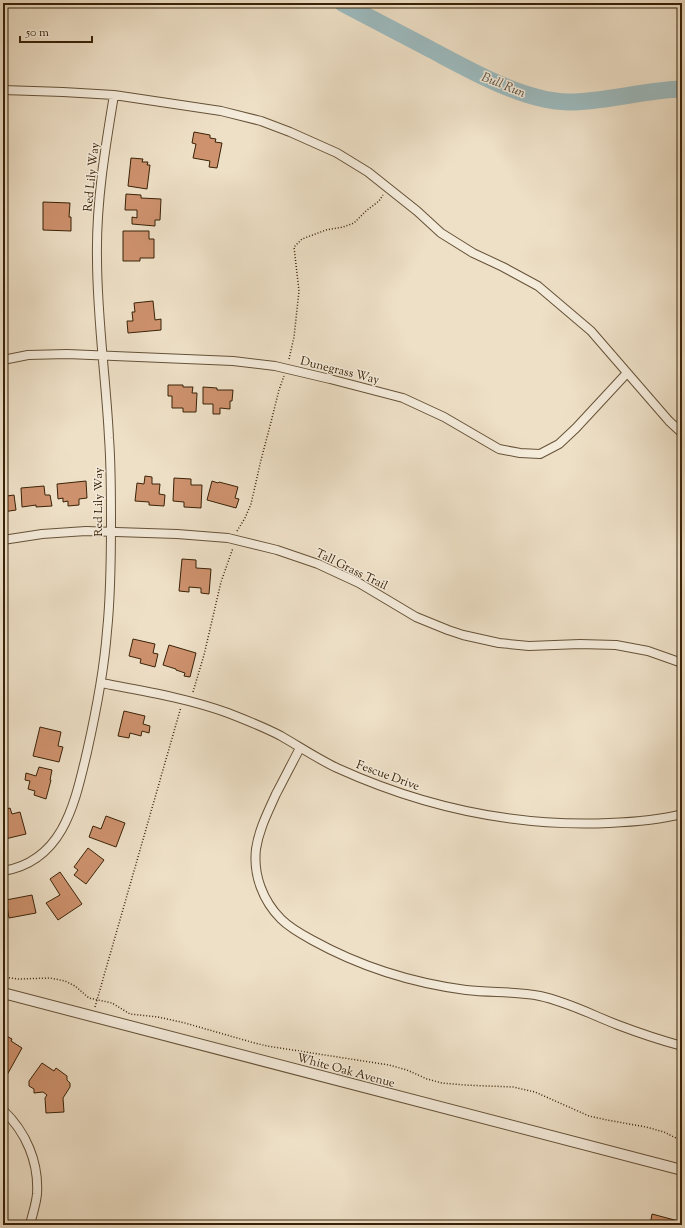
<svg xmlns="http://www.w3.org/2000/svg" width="685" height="1228" font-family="'Sorts Mill Goudy',serif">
<rect width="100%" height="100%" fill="#eee0c7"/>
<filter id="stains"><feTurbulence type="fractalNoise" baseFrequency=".005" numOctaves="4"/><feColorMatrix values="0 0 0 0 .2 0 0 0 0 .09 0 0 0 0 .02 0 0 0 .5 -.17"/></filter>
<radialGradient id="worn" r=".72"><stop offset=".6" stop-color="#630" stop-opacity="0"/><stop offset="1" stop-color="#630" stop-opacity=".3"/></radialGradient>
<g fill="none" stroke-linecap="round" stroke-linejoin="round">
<path stroke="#9dbbbf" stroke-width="17" d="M342,3C371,18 399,33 428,48C468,69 522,101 568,102C605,102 644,90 682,89"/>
</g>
<path fill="#ce926e" stroke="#392207" d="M194,132L210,135V138L216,139L215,142L222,143L217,168L209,167L210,161L193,158L196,144L192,143Z
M131,158L143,159L142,162H148L147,165H150L147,189L128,186Z
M126,194L141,195V198L161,199L160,220H155V226L132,224V217L137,218V210H125Z
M43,202L70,203L69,217H71V231L43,230Z
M123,231H149V239H154V258H140V261H123Z
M153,301L155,320L161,319V330L128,333L127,321H133L132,312H135L134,303Z
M168,385H183V387H193L192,393H197L196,412H183V408H172V396H168Z
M203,387L217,388V390H233L232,401H230V409L220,408V414H213V404H203Z
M145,476L152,477V484H160L159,494L165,495L164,506L149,505V502L135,501L137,483L144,484Z
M174,478L191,479V485H202L201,508L184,507V502L173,501Z
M86,481L87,498L79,499V505L68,506V501L63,502V498L58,499L57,484Z
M212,481L218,483L219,482L238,487L235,498L239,499L236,508L207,500Z
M44,486L45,495H50L52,506L36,507V505L22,507L21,488Z
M3,491H6L7,496L14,495L16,510L3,512Z
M182,559L196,560V568L211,569L209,594L201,593V588L189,587V592L179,591Z
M133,639L155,644L153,653L158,654L155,667L140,663L141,659L129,656Z
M169,645L196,653L190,677L184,676L185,673L176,670V669L163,665Z
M124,711L145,716L143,724L150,726L149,733L142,731L141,736L130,733L129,738L118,736Z
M40,727L61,732L58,746L63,747L59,762L33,756Z
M39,767L52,770L50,780H51L46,799L34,795L35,791L28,789L30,781L25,780L26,773L36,776Z
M10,808L12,814L20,812L26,834L5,839L3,833V810Z
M106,816L125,823L116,847L89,837L93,826L101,829Z
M88,848L104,860L86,884L74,875L78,870L74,867Z
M60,872L82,904L58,920L46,903L60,895L50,879Z
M32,895L36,913L9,918L6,900Z
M3,1034L12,1039L11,1041L22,1048L7,1075L3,1072Z
M42,1063L54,1071L56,1068L67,1076V1080L70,1083V1087L63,1098L64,1112L46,1113L45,1098L47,1095L43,1092L34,1093V1089L29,1086V1081Z
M652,1214L682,1222V1225H650Z"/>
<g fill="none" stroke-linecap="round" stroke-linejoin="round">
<defs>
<path id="minor" d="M3,90L63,92L114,95L221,111L261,121L290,132L337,153L368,172L417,211L441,233L473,253L503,267L538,286L591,331L669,421L682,433
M3,360L28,355L67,354L233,361L275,366L330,379L403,398L444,417L499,449L520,453L540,454L559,444L576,428L627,373
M3,540L42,534L86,531L177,534L228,538L277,550L318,564L359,583L416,617L448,630L463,635L499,643L529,646L580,644L616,645L648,651L682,663
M101,683C143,691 187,698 228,713C246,720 264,727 281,736C300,747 318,759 337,768C423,807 515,827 609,823C634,822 659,820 682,814
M300,748C292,763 284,779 276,794C268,812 259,829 256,849C253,875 263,901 281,919C290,928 301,934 312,940C359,966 413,983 466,990C491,993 516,991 540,996C568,1002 592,1015 618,1025C639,1033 660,1040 682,1046
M3,871C64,861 75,802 87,752C96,712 104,672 107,631C111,594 111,557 111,520C111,493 111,465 109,438C106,378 97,318 97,258C96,203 105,149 114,95
M3,1110C26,1132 39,1162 37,1194C36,1205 32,1215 30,1225"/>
<path id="tertiary" d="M3,993L682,1170"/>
</defs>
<use href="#minor" stroke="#665237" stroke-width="10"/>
<use href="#tertiary" stroke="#665237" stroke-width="12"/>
<path stroke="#392207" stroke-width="1.5" stroke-dasharray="1 2" stroke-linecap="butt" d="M289,359L294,337L299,291L294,247L302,239L326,230L343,227L354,223L366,211L379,201L383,195
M237,531L245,518L251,504L261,460L271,422L279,390L284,376
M193,692L204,655L221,582L233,548
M3,977L18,979L50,978L65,981L75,986L89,998L112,1003L130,1014L158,1017L185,1023L251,1042L267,1046L389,1065L407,1070L427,1079L442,1083L464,1085L513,1087L535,1092L589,1116L607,1120L646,1127L664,1132L682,1141
M95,1007L181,707"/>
<use href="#minor" stroke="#f4ebdb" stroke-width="8"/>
<use href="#tertiary" stroke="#f4ebdb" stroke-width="10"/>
</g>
<g text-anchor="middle" stroke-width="3" stroke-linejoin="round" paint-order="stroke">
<g font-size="12" fill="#392207" stroke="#f4ebdb">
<text transform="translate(91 177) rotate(-84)" y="4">Red Lily Way</text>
<text transform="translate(340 370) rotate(14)" y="4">Dunegrass Way</text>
<text transform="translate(98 502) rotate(-90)" y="4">Red Lily Way</text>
<text transform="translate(352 569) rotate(26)" y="4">Tall Grass Trail</text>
<text transform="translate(388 775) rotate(20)" y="4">Fescue Drive</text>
<text transform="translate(346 1070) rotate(15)" y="4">White Oak Avenue</text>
</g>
<g font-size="13" font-style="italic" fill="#57503e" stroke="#f4ebdb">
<text transform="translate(504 84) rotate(22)" y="5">Bull Run</text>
</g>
</g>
<rect width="685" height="1228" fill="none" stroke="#eee0c7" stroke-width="16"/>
<rect x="4" y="4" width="677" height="1220" fill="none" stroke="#392207" stroke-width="2"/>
<rect x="8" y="8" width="669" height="1212" fill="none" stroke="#392207"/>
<path d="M20 36v6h72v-6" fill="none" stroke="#392207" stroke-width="2"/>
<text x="26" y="36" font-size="12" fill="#392207" stroke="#f4ebdb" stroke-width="3" paint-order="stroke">50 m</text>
<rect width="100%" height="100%" filter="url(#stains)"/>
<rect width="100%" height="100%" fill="url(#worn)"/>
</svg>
